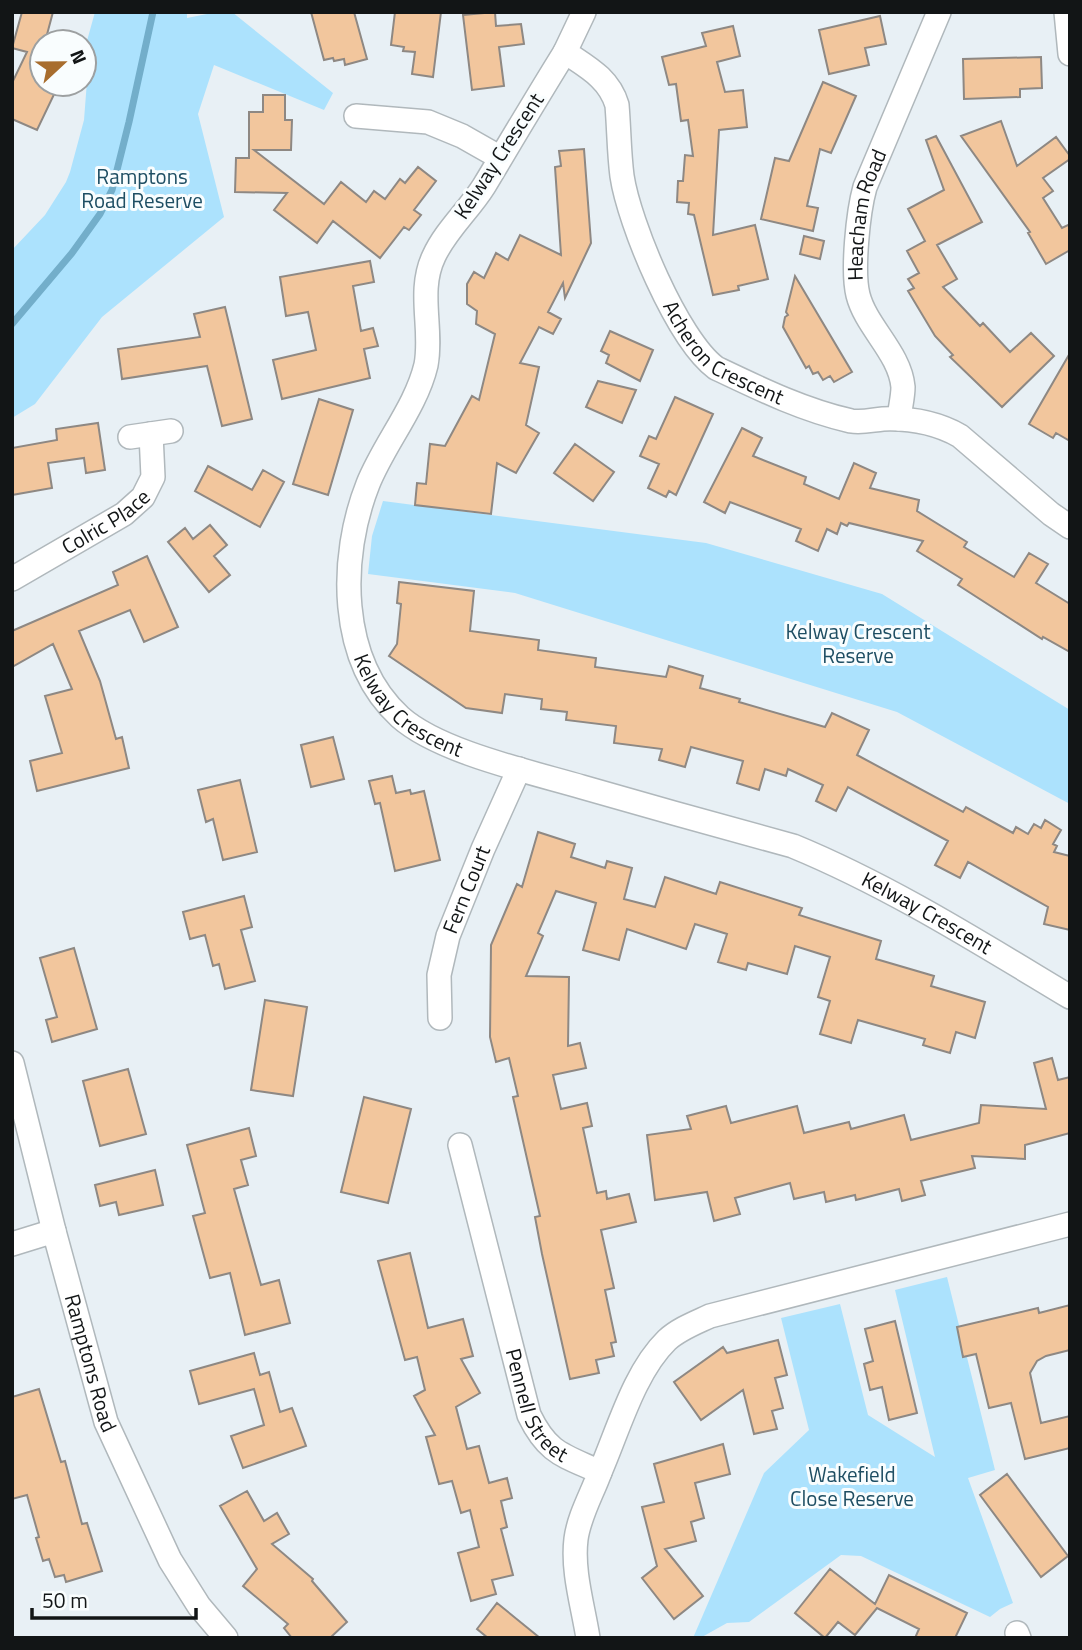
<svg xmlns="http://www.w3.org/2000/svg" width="1082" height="1650" font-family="'Titillium Web',sans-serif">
<rect width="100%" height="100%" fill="#e8f0f5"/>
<path fill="#ace2fd" d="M95,12H187V18L217,12H232L333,93L324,110L214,65L198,114L224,217L102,317L35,404L12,418V250L45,215L66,182L70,172L84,120L87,81L85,48Z
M383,501L706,543L882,594L1070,710V804L897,712L515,593L368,574L372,536Z
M947,1277L995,1470L968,1478L1013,1603L1000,1609L990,1617L861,1556L841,1555L749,1622L727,1623L702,1637L693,1638L764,1473L809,1430L781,1318L840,1304L868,1415L935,1457L895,1290Z"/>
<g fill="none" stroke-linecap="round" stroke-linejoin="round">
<path stroke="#73aeca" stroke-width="7" d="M12,324L72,253L100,214L112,190L129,122L153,12"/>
</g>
<path fill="#f2c69d" stroke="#8e8883" stroke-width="2" d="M22,12H53L45,42H42L39,63L42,64V84H59L37,130L12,119V83L27,52L12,48Z
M311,12H354L367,59L345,65L344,59L334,61L333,58L324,60Z
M395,12H441L433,77L412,74L415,52L403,51L404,47L391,45Z
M495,12L496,26L521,24L524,44L499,47L504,86L472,90L463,15Z
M880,16L886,44L865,48L869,65L829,74L819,30Z
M733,26L740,56L717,62L725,92L743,90L747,127L719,130L713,235L755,225L768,279L738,286L739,290L713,295L694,215L688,214L689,203L677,202L678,181H683L685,155L693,156L688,120L681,121L676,84L669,85L662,57L706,46L702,33Z
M1041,57L1042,88L1020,89V97L964,99L963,59Z
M823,82L856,96L831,153L820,149L807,206L818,208L813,231L761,219L775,158L789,161Z
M263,95H285V120H292L291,150H254L324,204L341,182L366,202L374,191L385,199L400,179L405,183L418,167L436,181L414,210L421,215L409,230L404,227L380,258L333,221L317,243L274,210L287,193L235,192L236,158H249V112H263Z
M1001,121L1017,166L1056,137L1070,156V159L1043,178L1053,191L1043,198L1062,228L1070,224V250L1046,264L1028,233L1030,232L961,136Z
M936,136L982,222L937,245L957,279L943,287L980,326L983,323L1010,352L1031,333L1054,356L1002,407L950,357L953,355L935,336L908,291L914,288L908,279L919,273L907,251L925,241L908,209L944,190L926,140Z
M584,149L591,243L565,298L563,283L548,312L561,319L553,334L539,327L520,363L539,367L526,425L539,433L516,473L497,463L491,514L415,505L417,483L426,484L430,444L445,446L472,396L479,400L495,334L476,324L477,311L467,304V284L474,272L484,278L496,253L508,260L520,235L561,255L555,167L561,166L559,151Z
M804,236L824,241L820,259L800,254Z
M370,261L374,282L353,286L361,331L373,328L378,346L364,349L370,378L282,399L273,360L316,350L308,312L286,316L280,277Z
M795,276L852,372L834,382L830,376L823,380L818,372L813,374L809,366L806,368L783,327L785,317L788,315L786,312Z
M225,307L252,419L222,426L207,366L122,379L118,349L200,337L194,314Z
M610,331L653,350L640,381L606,363L609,355L601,351Z
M1070,353V441L1056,433L1053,438L1029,424Z
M598,381L636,390L622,423L586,407Z
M675,397L713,414L676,495L669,491L666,497L648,488L659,464L640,456L649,436L656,439Z
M319,399L353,410L328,495L293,484Z
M98,423L105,470L86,473L84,458L48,463L52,488L12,495V448L57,440L56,429Z
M742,428L762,438L753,456L806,477L804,484L839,499L854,463L876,473L870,488L919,500L917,511L967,542L964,547L1014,577L1029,553L1048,564L1036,583L1070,604V652L1043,637L1042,639L958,585L962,579L917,551L923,541L849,523L847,526L841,523L837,534L827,529L818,551L796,541L801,529L730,502L725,513L704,502Z
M575,444L614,472L593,501L554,473Z
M208,466L252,490L263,470L284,482L260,527L195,491Z
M210,525L227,545L214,556L230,575L209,592L168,542L185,528L193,539Z
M147,556L178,627L144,642L130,610L79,631L100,681L116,739L122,737L129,768L37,791L30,761L62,753L45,696L72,689L53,644L12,667V631L118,585L113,572Z
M399,582L474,591L470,631L539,640L538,650L596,658L595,667L666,677L669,666L703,676L700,688L740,699L739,702L825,727L832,713L869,730L857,755L963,812L966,807L1013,833L1016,827L1028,834L1034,824L1041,828L1045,820L1061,830L1053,844L1057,846L1054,852L1070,856V930L1044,924L1048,907L968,862L960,878L935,865L948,841L848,787L836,811L816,801L823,785L788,769L786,776L765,769L759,790L737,783L743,761L691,747L685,767L659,760L662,749L614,743L616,726L566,720L567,712L541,709L542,699L505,694L502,713L466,708L389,656L397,644L401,604L397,603Z
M333,737L344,779L311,787L301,745Z
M392,776L396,793L410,790L411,794L424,791L440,860L395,871L380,803L375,804L369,781Z
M240,780L257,852L223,860L213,819L206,822L198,790Z
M538,832L575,844L571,857L605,868L607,861L632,868L624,899L655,907L665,877L716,894L720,882L802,908L799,915L881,941L876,959L934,976L931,986L985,1002L975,1038L956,1032L950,1053L923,1045L925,1039L858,1020L851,1043L820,1034L830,1001L818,997L830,957L795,946L787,974L748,963L746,970L718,962L727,934L695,924L686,949L627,929L619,960L583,950L596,903L556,891L538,933L543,936L526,976L569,977L568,1046L580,1043L586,1068L553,1075L561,1109L587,1103L592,1126L583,1128L597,1193L606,1191L607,1199L629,1194L636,1222L601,1230L614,1288L605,1290L616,1342L611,1343L614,1356L596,1360L599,1373L570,1379L542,1254L535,1217L540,1216L513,1097L518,1096L509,1058L496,1062L490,1037L491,945L517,884L522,887Z
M244,896L252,927L241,930L255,981L225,989L219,964L213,966L205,935L190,939L183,912Z
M74,948L97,1029L52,1042L46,1020L57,1017L40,958Z
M265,1000L307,1007L293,1096L251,1090Z
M1052,1058L1058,1080L1070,1077V1133L1025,1145V1159L972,1156L975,1168L921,1181L925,1195L902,1201L899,1189L856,1200L855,1195L826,1202L824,1192L794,1199L790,1183L735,1198L740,1214L714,1221L707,1192L655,1200L647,1135L691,1129L687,1116L726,1106L731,1123L797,1106L804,1133L849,1122L851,1129L904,1115L911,1140L979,1123L981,1105L1046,1109L1034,1063Z
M128,1069L146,1134L100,1146L83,1081Z
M364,1097L411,1109L388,1203L341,1192Z
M249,1128L256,1156L241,1160L248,1185L234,1189L261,1285L279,1280L290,1323L245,1335L230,1273L210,1278L193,1216L205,1213L187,1145Z
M155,1170L163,1205L119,1215L116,1202L100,1206L95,1185Z
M410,1253L428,1328L463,1319L473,1356L461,1359L480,1393L456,1407L467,1449L479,1446L489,1483L507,1478L512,1498L501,1501L507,1527L501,1529L513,1575L492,1580L496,1594L471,1601L458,1553L479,1547L470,1510L461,1513L452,1481L439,1484L426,1437L435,1435L414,1396L425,1390L417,1357L405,1360L378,1261Z
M1070,1305V1350L1046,1356L1037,1361L1030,1373L1041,1423L1070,1416V1448L1025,1459L1011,1403L989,1408L976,1354L963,1357L957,1327L1038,1308L1039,1313Z
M895,1321L917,1413L889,1420L882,1387L870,1390L864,1364L873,1361L865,1329Z
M778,1340L787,1375L775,1378L783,1408L772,1411L777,1429L754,1434L743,1390L701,1420L674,1382L723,1347L727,1353Z
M254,1353L260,1375L269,1372L280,1412L292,1408L306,1446L243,1468L231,1436L264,1425L254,1389L199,1404L190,1371Z
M39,1389L61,1462L65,1461L82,1524L87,1523L102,1571L66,1582L64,1575L55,1577L49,1559L43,1561L36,1538L39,1537L27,1495L12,1499V1397Z
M723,1444L730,1474L695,1483L704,1518L691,1522L696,1541L665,1549L703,1596L674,1619L642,1578L657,1566L642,1507L664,1502L654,1464Z
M1007,1474L1068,1556L1041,1577L980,1495Z
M247,1491L264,1521L277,1513L289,1534L272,1544L313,1579L312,1581L347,1622L330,1638H292L284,1628L288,1624L243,1586L257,1569L220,1506Z
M830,1569L875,1604L889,1575L967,1613L955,1638H915L919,1629L877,1608L855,1635L838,1622L825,1638L795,1613Z
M497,1603L540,1638H488L477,1629Z"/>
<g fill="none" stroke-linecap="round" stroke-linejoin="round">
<defs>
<g id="minor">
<path id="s1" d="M584,12L565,52C587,67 609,78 617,105C619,129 619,153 622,176C629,223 677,339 716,368C760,389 803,410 851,421C862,423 872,420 883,419C910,418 937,423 960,436L1051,514L1070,527"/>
<path d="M1066,12L1070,54"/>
<path id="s2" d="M565,52C537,97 511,141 484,186C469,210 446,230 434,256C417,291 433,329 426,365C416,407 384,444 368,484C339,557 338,660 400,717C439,752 531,772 582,787C652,807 723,827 793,846C890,886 980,943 1070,997"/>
<path d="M356,116L428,122L462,136L499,157"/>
<path id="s3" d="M899,419C900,408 903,397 903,387C900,353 866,327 858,295C852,271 858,212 865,187L939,12"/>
<path d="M130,437L171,431"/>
<path id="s4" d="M12,579L124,514L143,497L153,477L151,434"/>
<path id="s5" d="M440,1018L439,975L448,936L483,849L519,769"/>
<path id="s6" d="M12,1063L54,1231L106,1422L170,1560L199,1606L226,1638"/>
<path id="s7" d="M460,1145L529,1415C548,1454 563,1455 600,1472C592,1494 579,1516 576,1539C572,1571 583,1606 588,1638"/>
<path d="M12,1244L54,1231"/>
<path d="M600,1472C618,1431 634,1372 667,1340C679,1329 695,1323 710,1316L1070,1224"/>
<path d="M1017,1633L1019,1638"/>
</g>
</defs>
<use href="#minor" stroke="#b0b8bc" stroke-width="26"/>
<use href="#minor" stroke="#fff" stroke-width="23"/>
</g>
<g text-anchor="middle" stroke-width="6" stroke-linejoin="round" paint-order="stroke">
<g font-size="21" fill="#121516" stroke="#f9fdfe">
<text transform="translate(499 156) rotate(-57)" y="7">Kelway Crescent</text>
<text dy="7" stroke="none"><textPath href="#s3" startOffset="217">Heacham Road</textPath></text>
<text dy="7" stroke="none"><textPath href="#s1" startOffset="404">Acheron Crescent</textPath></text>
<text dy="7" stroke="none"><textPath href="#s4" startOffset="110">Colric Place</textPath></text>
<text dy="7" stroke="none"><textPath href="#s2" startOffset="733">Kelway Crescent</textPath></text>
<text dy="7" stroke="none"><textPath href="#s5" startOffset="133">Fern Court</textPath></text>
<text dy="7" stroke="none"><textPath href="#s2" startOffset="1300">Kelway Crescent</textPath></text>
<text dy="7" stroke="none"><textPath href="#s6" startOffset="310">Ramptons Road</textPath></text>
<text dy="7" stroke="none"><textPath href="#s7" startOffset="273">Pennell Street</textPath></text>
</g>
<g font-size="21" fill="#1e4e63" stroke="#f9fdfe">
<text x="142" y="184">Ramptons<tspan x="142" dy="24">Road Reserve</tspan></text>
<text x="858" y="639">Kelway Crescent<tspan x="858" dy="24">Reserve</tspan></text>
<text x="852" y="1482">Wakefield<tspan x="852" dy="24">Close Reserve</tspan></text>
</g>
</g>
<rect width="1082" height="1650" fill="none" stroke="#121516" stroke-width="28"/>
<g transform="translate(63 63) rotate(68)"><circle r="33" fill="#f9fdfe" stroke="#9da0a1" stroke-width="2"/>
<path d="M0-5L12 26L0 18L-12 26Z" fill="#a86d2e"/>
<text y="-10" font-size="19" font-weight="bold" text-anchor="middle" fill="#121516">N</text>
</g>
<path d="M32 1608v10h164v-10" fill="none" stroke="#121516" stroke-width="3.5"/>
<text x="42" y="1608" font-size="21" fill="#121516" stroke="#f9fdfe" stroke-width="5" paint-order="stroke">50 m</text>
</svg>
